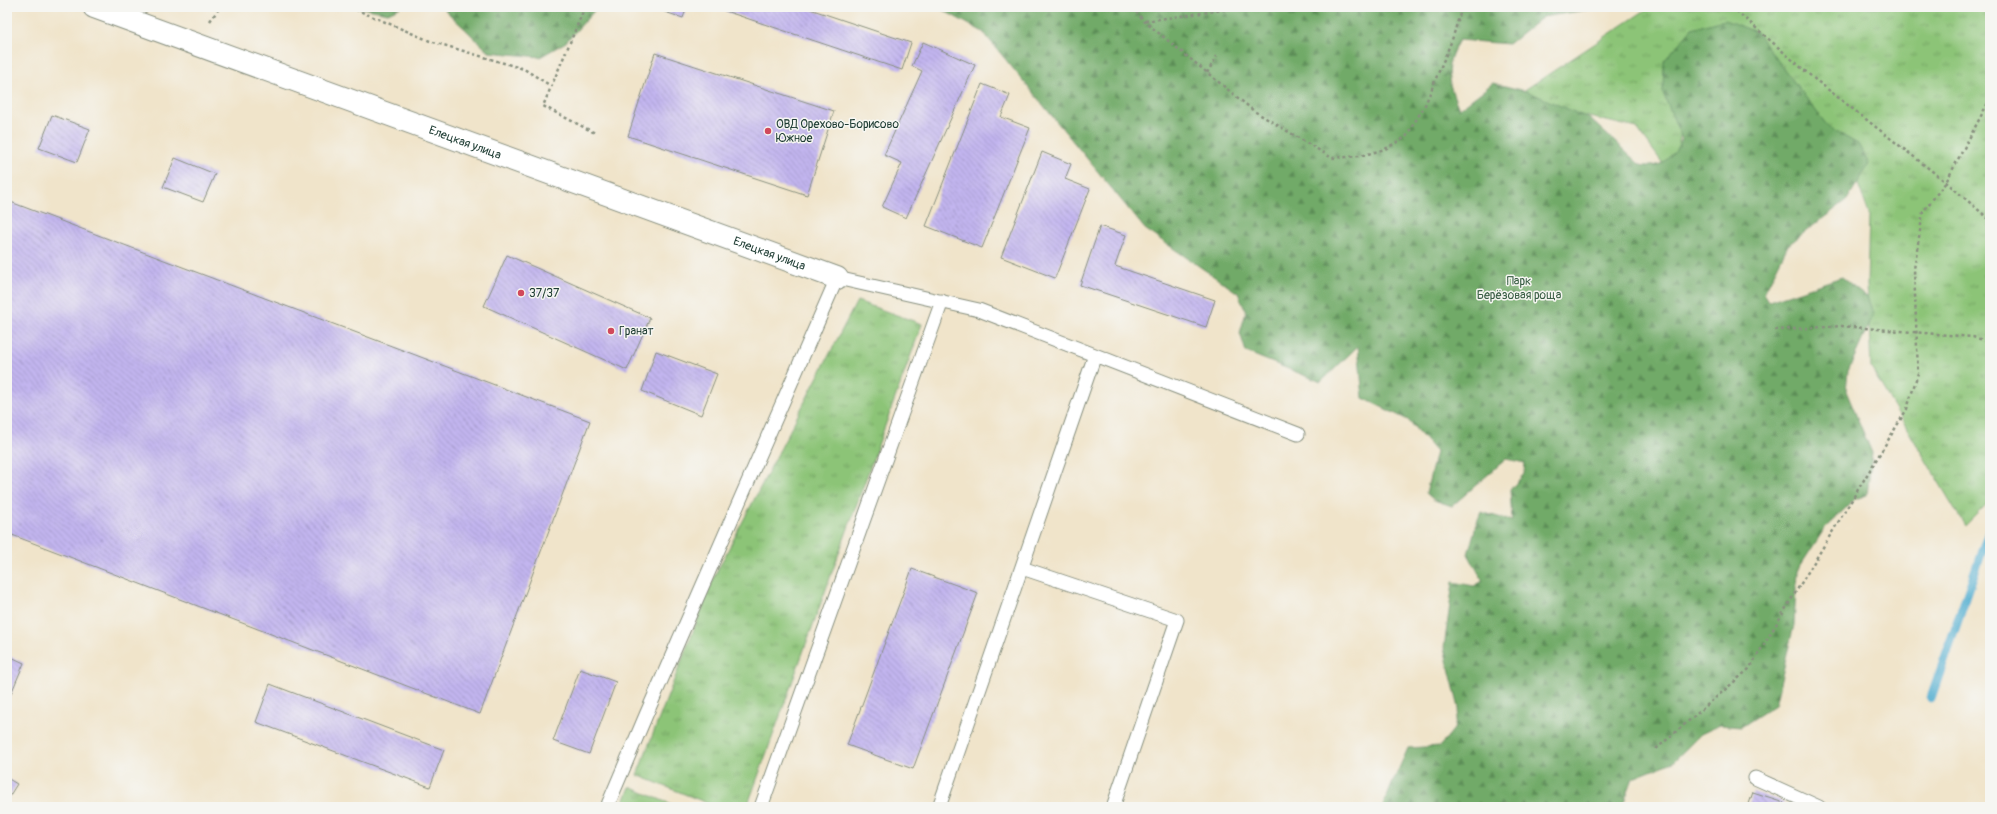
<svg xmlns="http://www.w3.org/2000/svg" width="1997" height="814" font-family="Pangolin,sans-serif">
<defs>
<pattern id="grass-tufts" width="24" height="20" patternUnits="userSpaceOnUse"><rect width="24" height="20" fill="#8cc477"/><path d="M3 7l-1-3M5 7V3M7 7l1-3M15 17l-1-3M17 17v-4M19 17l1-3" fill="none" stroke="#72a062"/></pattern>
<pattern id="forest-firs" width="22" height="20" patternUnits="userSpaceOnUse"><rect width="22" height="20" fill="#71aa68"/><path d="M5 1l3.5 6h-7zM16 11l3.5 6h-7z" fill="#5c8c56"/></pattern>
<pattern id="building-back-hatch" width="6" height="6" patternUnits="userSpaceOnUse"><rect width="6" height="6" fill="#c2b5ef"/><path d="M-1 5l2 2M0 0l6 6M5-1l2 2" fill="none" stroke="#9d94c2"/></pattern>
</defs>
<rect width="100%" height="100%" fill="#f6f6f2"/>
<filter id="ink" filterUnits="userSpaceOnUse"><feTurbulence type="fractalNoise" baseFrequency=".025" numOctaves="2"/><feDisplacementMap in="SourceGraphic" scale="8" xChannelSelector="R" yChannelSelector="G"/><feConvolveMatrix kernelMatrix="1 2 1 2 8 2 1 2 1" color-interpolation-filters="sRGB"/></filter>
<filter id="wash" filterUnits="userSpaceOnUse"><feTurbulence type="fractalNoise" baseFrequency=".012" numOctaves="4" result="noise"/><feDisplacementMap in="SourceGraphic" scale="16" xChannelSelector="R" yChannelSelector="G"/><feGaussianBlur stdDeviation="0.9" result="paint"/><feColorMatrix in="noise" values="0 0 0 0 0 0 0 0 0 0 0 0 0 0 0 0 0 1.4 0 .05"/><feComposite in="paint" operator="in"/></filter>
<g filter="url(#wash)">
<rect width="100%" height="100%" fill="#f0e4ca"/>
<path fill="url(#grass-tufts)" stroke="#568056" d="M1650,7H1990V501L1965,526L1871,368L1867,284L1869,214L1850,162L1685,101L1674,179L1637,128L1511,99Z
M857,301L922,324L747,807H717L637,775L715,575Z
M630,787L678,807H622Z"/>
<path fill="url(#forest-firs)" stroke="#48744e" d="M357,7H401L388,13Z
M442,7H595L594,11L566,42L540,57L489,52Z
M937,7H1604L1543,17L1509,44L1459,40C1443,68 1447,80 1459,109L1493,83L1529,92L1590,119L1640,165C1663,170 1672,157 1682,139L1663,93L1664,61L1692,28L1725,20L1756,32L1829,128L1858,144L1869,164L1847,200L1788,245L1764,293L1769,301L1842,277L1867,297L1874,314L1848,371L1846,391L1872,453L1867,495L1855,499L1825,528L1797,571L1794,625L1775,705L1741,727L1720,725L1701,734L1673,762L1633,778L1622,807H1382L1408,748L1440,746L1454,729L1459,708L1444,648L1453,582L1474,586L1483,581L1468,554L1477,522L1481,512L1512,521L1510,490L1524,474L1525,463L1506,459L1452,506L1434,500L1426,493L1436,452L1408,420L1363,398L1358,346L1321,382L1246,352L1240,333L1246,312L1238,293L1145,229L983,32Z"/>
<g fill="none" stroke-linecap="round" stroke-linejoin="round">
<path stroke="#52aed0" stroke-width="9" d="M1931,698L1990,528"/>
</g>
<g id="blocks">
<path fill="url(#building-back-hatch)" d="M650,7H687L683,18Z
M713,7H804L911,43L902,70Z
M923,42L975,65L906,218L882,207L902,163L884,155L922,71L912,66Z
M655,53L834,111L807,195L628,136Z
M982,84L1010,95L1001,117L1030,128L982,248L926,226Z
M52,115L90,129L77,162L39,148Z
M1042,152L1071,164L1065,179L1090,189L1055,278L1001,257Z
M175,158L215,174L203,202L163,187Z
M8,201L590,421L480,714L7,533Z
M1100,226L1126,235L1115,266L1215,300L1206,327L1080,285Z
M507,255L650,318L627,370L484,306Z
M656,351L717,374L701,415L642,391Z
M912,569L978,593L913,769L847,745Z
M7,655L24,663L7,703Z
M580,669L616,682L589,754L553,741Z
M270,684L444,750L430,787L256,722Z
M7,778L17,784L7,800Z
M1753,792L1784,802L1782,807H1748Z"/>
</g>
</g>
<g filter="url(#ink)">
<use href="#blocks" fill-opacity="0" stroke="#88907f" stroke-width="1"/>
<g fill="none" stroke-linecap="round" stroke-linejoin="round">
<defs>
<path id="lane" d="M1022,568L1177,620L1113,807
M1755,778L1819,807
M607,807L646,715L837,278L979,310L1298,434
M761,807L942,301
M939,807L1095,355"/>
<g id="street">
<path id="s1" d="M94,7L837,278"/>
</g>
</defs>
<use href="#lane" stroke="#88907f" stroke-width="15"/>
<use href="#street" stroke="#88907f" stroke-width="24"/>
<path stroke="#88907f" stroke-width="2.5" stroke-dasharray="3 3" stroke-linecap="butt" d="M350,7L430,41L524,69L551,86
M585,7L543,106L595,133
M1132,7L1144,21L1254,111L1332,158L1361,156L1385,149L1406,137L1425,105L1452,40L1462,7
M1732,7L1812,77L1946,182L1990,220
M210,21L220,7
M1145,21L1244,7
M1207,73L1217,56
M1775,330L1842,326L1973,337L1990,342
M1656,749L1749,669L1907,409L1918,373L1914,269L1923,212L1946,182L1990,99"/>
<use href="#lane" stroke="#fff" stroke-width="13"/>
<use href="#street" stroke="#fff" stroke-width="22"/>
</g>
</g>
<g fill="#d1495b" stroke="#f6f6f2" stroke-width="1.5">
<circle cx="768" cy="131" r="4"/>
<circle cx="521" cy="293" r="4"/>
<circle cx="611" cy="331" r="4"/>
</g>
<g text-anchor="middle" stroke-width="3" stroke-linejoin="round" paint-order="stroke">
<g font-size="12" fill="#1f3d34" stroke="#f6f6f2" text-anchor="start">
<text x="776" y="128">ОВД Орехово-Борисово<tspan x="776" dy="14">Южное</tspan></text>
<text x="529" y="297">37/37</text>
<text x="619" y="335">Гранат</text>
</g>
<g font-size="12" fill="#1f3d34" stroke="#f6f6f2">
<text dy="4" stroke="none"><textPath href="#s1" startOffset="395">Елецкая улица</textPath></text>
<text dy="4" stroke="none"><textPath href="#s1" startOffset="719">Елецкая улица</textPath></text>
</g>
<g font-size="12" fill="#3a5f45" stroke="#f6f6f2">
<text x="1519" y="285">Парк<tspan x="1519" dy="14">Берёзовая роща</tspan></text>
</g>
</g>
<rect width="1997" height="814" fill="none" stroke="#f6f6f2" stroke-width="24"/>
</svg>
